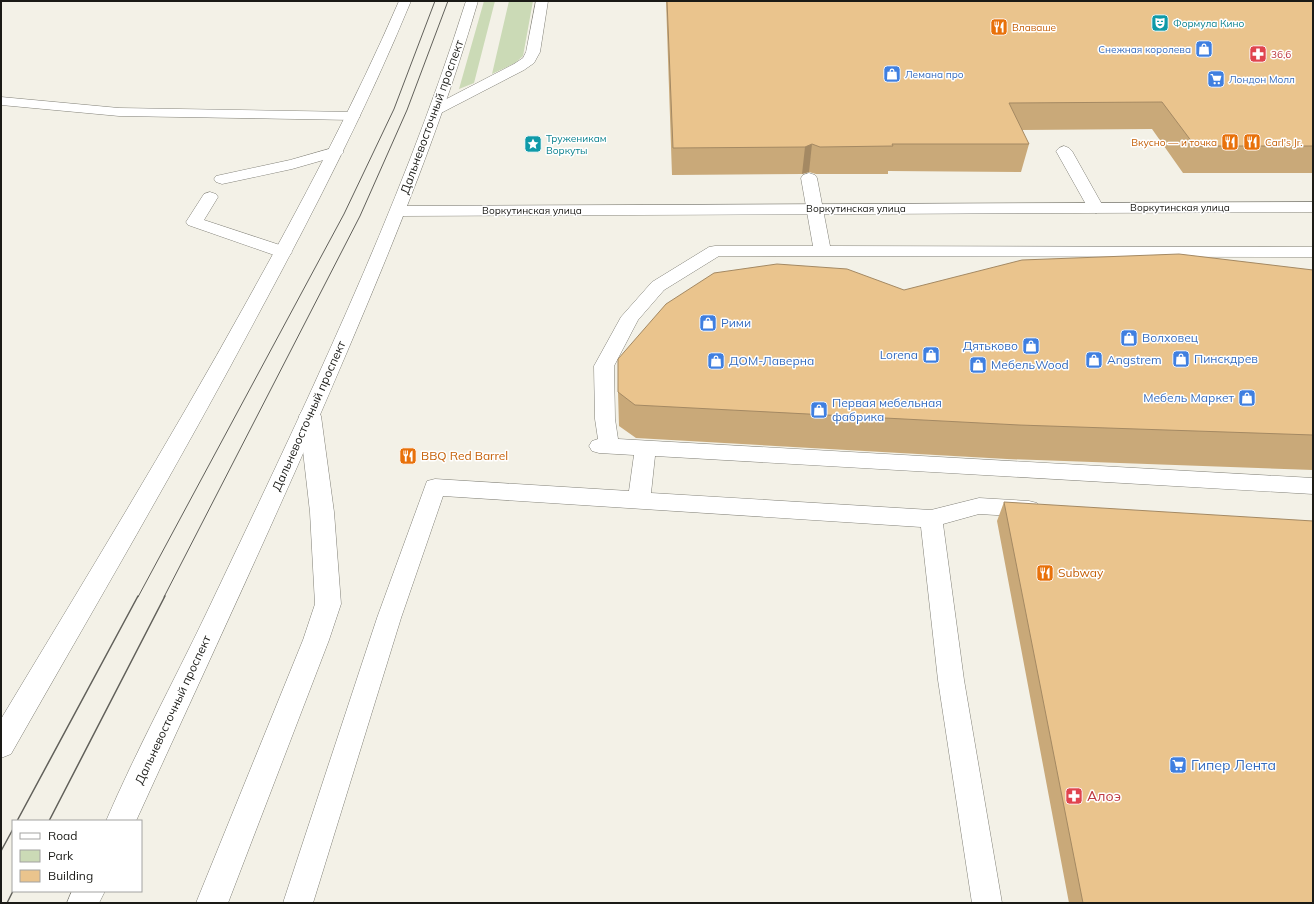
<svg xmlns="http://www.w3.org/2000/svg" width="1314" height="904" font-family="Mulish,sans-serif">
<rect width="100%" height="100%" fill="#f3f1e7"/>
<path fill="#cbdab6" d="M484,1H495L474,83L459,89Z
M509,1H533L523,56L515,63L492,74Z"/>
<g fill="none" stroke-linecap="round" stroke-linejoin="round">
<defs>
<path id="service" d="M1,97L119,108L353,112L358,113L360,116L358,119L353,120L119,116L1,105Z
M1064,146L1069,148L1072,151L1104,208L1102,211L1096,213L1090,211L1088,208L1056,151L1059,148Z
M336,147L341,149L344,152L341,155L292,169L222,184L216,182L214,179L216,176L290,160Z
M809,173L815,175L817,178L830,246L1313,247V257L719,256L664,290L638,320L614,366L615,419L618,439L1313,478V494L655,456L651,493L931,510L979,498L1029,501L1037,503L1040,509L1037,515L1029,517L979,514L943,524L964,680L1002,903H972L938,680L921,527L443,496L401,618L313,903H283L377,618L427,481L435,479L629,491L634,455L599,453L592,451L589,446L592,441L598,439L595,419L594,366L621,317L652,282L709,247L715,246H813L801,178L803,175Z
M210,192L216,194L218,197L204,220L289,248L292,252L289,256L283,257L277,256L188,225L186,222L202,197L204,194Z"/>
<path id="minor" d="M536,1H548L540,52L534,63L524,70L441,113L436,114L431,113L429,110L431,107L514,64L523,58L526,52Z
M1313,202V212L399,216L393,215L390,211L393,207L399,206Z
M310,409L318,411L321,416L334,512L341,604L329,640L228,903H196L303,640L315,604L310,512L299,416L302,411Z"/>
<path id="secondary" d="M399,1H411C367,108 314,211 259,313C180,462 94,608 11,754L1,758V719C84,581 168,444 246,303C301,204 354,105 399,1Z
M466,1H478C443,121 396,237 347,352C280,510 207,665 136,821H106C136,751 173,683 206,614C301,414 399,213 466,1Z
M72,891H105L99,903H67Z"/>
</defs>
<use href="#service" stroke="#828178" stroke-width="1"/>
<use href="#minor" stroke="#828178" stroke-width="1"/>
<use href="#secondary" stroke="#828178" stroke-width="1"/>
<use href="#service" fill="#fff" fill-rule="evenodd"/>
<use href="#minor" fill="#fff" fill-rule="evenodd"/>
<use href="#secondary" fill="#fff" fill-rule="evenodd"/>
<path stroke="#61605a" stroke-width="1" d="M138,597L344,214L394,109L435,1
M164,597L360,216L407,110L448,1"/>
<path stroke="#61605a" stroke-width="1.5" d="M17,821L138,596
M49,821L165,596
M1,851L13,829
M7,903L13,891"/>
</g>
<path fill="#c9a979" d="M666,1H1313V173H1183L1152,129L1021,130L1029,144L1021,172L888,171V174H816L809,172L802,174L672,175Z
M1313,270V470L1007,459L636,438L619,426L618,392L904,290Z
M1004,502L1313,903H1069L997,521Z"/>
<path fill="#a48963" d="M812,144L809,172L802,174L805,147Z"/>
<path fill="#eac48d" stroke="#a48963" d="M667,1H1313V146H1195L1162,102L1009,103L1029,144H892L893,146L820,147L812,144L805,147L673,148Z
M1179,254L1313,270V435L1019,425L635,405L618,392V359L666,304L714,273L777,264L847,269L904,290L1022,260Z
M1004,502L1313,521V903H1083Z"/>
<defs>
<symbol id="theatre-square" viewBox="-11 -11 22 22"><rect x="-9" y="-9" width="18" height="18" rx="4" fill="#0f9aa8" stroke="#fff"/><path d="M-5-5.5Q0-4 5-5.5V0Q5 5 0 6Q-5 5-5 0ZM-3.3-2.5H-1v1.5H-3.3ZM1-2.5H3.3v1.5H1ZM-2.8 1Q0 5.5 2.8 1Z" fill="#fff"/></symbol>
<symbol id="restaurant-square" viewBox="-11 -11 22 22"><rect x="-9" y="-9" width="18" height="18" rx="4" fill="#e8710a" stroke="#fff"/><path d="M-5-6h1v4h1v-4h1v4h1v-4h1v5L-1.5 .5V6h-2V.5L-5-1ZM5-6V6H3V1.5H1.5Q1.5-4 5-6Z" fill="#fff"/></symbol>
<symbol id="shop-square" viewBox="-11 -11 22 22"><rect x="-9" y="-9" width="18" height="18" rx="4" fill="#3f7fe0" stroke="#fff"/><path d="M-5-2.5h2.3a2.7 3.5 0 0 1 5.4 0H5L5.5 6h-11ZM-1.5-2.5h3a1.5 2.3 0 0 0-3 0Z" fill="#fff"/></symbol>
<symbol id="pharmacy-square" viewBox="-11 -11 22 22"><rect x="-9" y="-9" width="18" height="18" rx="4" fill="#e0444e" stroke="#fff"/><path d="M-2-6h4v4h4v4h-4v4h-4v-4h-4v-4h4Z" fill="#fff"/></symbol>
<symbol id="supermarket-square" viewBox="-11 -11 22 22"><rect x="-9" y="-9" width="18" height="18" rx="4" fill="#3f7fe0" stroke="#fff"/><path d="M-6-5.5h2.5l.6 2H6L4.5 2H-2.5L-4.4-4H-6ZM-1.5 3.2a1.3 1.3 0 1 0 .1 0ZM3 3.2a1.3 1.3 0 1 0 .1 0Z" fill="#fff"/></symbol>
<symbol id="sight-square" viewBox="-11 -11 22 22"><rect x="-9" y="-9" width="18" height="18" rx="4" fill="#0f9aa8" stroke="#fff"/><path d="M0-6L1.8-2.2L6-1.7L2.9 1.2L3.7 5.4L0 3.3L-3.7 5.4L-2.9 1.2L-6-1.7L-1.8-2.2Z" fill="#fff"/></symbol>
</defs>
<g fill-rule="evenodd">
<use href="#theatre-square" x="1150" y="13" width="20" height="20"/>
<use href="#restaurant-square" x="989" y="17" width="20" height="20"/>
<use href="#shop-square" x="1194" y="39" width="20" height="20"/>
<use href="#pharmacy-square" x="1248" y="44" width="20" height="20"/>
<use href="#shop-square" x="882" y="64" width="20" height="20"/>
<use href="#supermarket-square" x="1206" y="69" width="20" height="20"/>
<use href="#restaurant-square" x="1220" y="132" width="20" height="20"/>
<use href="#restaurant-square" x="1242" y="132" width="20" height="20"/>
<use href="#sight-square" x="523" y="134" width="20" height="20"/>
<use href="#shop-square" x="698" y="313" width="20" height="20"/>
<use href="#shop-square" x="1119" y="328" width="20" height="20"/>
<use href="#shop-square" x="1021" y="336" width="20" height="20"/>
<use href="#shop-square" x="921" y="345" width="20" height="20"/>
<use href="#shop-square" x="1171" y="349" width="20" height="20"/>
<use href="#shop-square" x="1084" y="350" width="20" height="20"/>
<use href="#shop-square" x="706" y="351" width="20" height="20"/>
<use href="#shop-square" x="968" y="355" width="20" height="20"/>
<use href="#shop-square" x="1237" y="388" width="20" height="20"/>
<use href="#shop-square" x="809" y="400" width="20" height="20"/>
<use href="#restaurant-square" x="398" y="446" width="20" height="20"/>
<use href="#restaurant-square" x="1035" y="563" width="20" height="20"/>
<use href="#supermarket-square" x="1168" y="755" width="20" height="20"/>
<use href="#pharmacy-square" x="1064" y="786" width="20" height="20"/>
</g>
<g text-anchor="middle" stroke-width="3" stroke-linejoin="round" paint-order="stroke">
<g font-size="10" fill="#0d838f" stroke="#fff" text-anchor="start">
<text x="1173" y="27">Формула Кино</text>
<text x="546" y="142">Труженикам<tspan x="546" dy="12">Воркуты</tspan></text>
</g>
<g font-size="10" fill="#c56008" stroke="#fff" text-anchor="start">
<text x="1012" y="31">Влаваше</text>
<text x="1217" y="146" text-anchor="end">Вкусно — и точка</text>
<text x="1265" y="146">Carl's Jr.</text>
</g>
<g font-size="10" fill="#366cbe" stroke="#fff" text-anchor="start">
<text x="1191" y="53" text-anchor="end">Снежная королева</text>
<text x="905" y="78">Лемана про</text>
<text x="1229" y="83">Лондон Молл</text>
</g>
<g font-size="10" fill="#be3a42" stroke="#fff" text-anchor="start">
<text x="1271" y="58">36,6</text>
</g>
<g font-size="10" fill="#1a1a16" stroke="#fff">
<text x="1180" y="211">Воркутинская улица</text>
<text x="856" y="212">Воркутинская улица</text>
<text x="532" y="214">Воркутинская улица</text>
</g>
<g font-size="12" fill="#1a1a16" stroke="#fff">
<text transform="translate(432 117) rotate(-70)" y="4">Дальневосточный проспект</text>
<text transform="translate(309 416) rotate(-66)" y="4">Дальневосточный проспект</text>
<text transform="translate(173 710) rotate(-65)" y="4">Дальневосточный проспект</text>
</g>
<g font-size="12" fill="#366cbe" stroke="#fff" text-anchor="start">
<text x="721" y="327">Рими</text>
<text x="1142" y="342">Волховец</text>
<text x="1018" y="350" text-anchor="end">Дятьково</text>
<text x="918" y="359" text-anchor="end">Lorena</text>
<text x="1194" y="363">Пинскдрев</text>
<text x="1107" y="364">Angstrem</text>
<text x="729" y="365">ДОМ-Лаверна</text>
<text x="991" y="369">МебельWood</text>
<text x="1234" y="402" text-anchor="end">Мебель Маркет</text>
<text x="832" y="407">Первая мебельная<tspan x="832" dy="14">фабрика</tspan></text>
</g>
<g font-size="12" fill="#c56008" stroke="#fff" text-anchor="start">
<text x="421" y="460">BBQ Red Barrel</text>
<text x="1058" y="577">Subway</text>
</g>
<g font-size="14" fill="#366cbe" stroke="#fff" text-anchor="start">
<text x="1191" y="770">Гипер Лента</text>
</g>
<g font-size="14" fill="#be3a42" stroke="#fff" text-anchor="start">
<text x="1087" y="801">Алоэ</text>
</g>
</g>
<rect width="1314" height="904" fill="none" stroke="#1a1a16" stroke-width="4"/>
<rect x="12" y="820" width="130" height="72" fill="#ffffff" stroke="#a3a3a2"/>
<rect x="20" y="833" width="20" height="6" fill="#ffffff" stroke="#a3a3a2"/>
<text x="48" y="840" font-size="12" fill="#1a1a16">Road</text>
<rect x="20" y="850" width="20" height="12" fill="#cbdab6" stroke="#a3a3a2"/>
<text x="48" y="860" font-size="12" fill="#1a1a16">Park</text>
<rect x="20" y="870" width="20" height="12" fill="#eac48d" stroke="#a3a3a2"/>
<text x="48" y="880" font-size="12" fill="#1a1a16">Building</text>
</svg>
